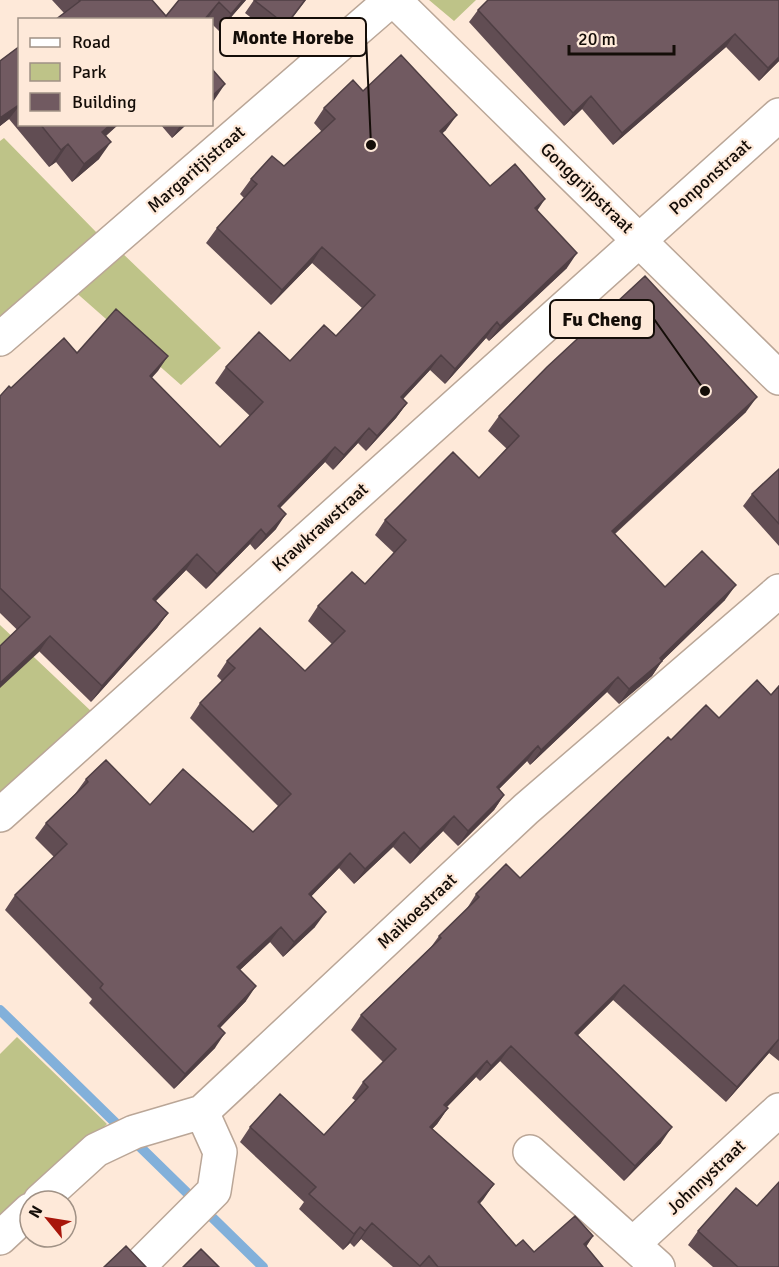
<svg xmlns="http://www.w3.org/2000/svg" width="779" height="1267" font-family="Signika,sans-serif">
<rect width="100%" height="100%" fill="#fee9d9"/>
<path fill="#bec388" d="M429,0H476L454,21Z
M4,138L98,234L0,319V141Z
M118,249L221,348L181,385L72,289Z
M0,625L92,712L0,794Z
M17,1037L107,1124L0,1234V1054Z"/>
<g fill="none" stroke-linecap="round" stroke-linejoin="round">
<path stroke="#82b0da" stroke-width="10" d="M0,1010L263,1267"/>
<defs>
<path id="minor" d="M394,0L779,378
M0,339L391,0
M0,815L779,115
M530,1152L658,1267
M40,1201L96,1150L134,1132L202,1112L526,809L779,591
M0,1238L30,1210
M633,1244L779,1110
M141,1264L214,1191L220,1152L202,1112"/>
</defs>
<use href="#minor" stroke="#baa697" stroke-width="36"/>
<use href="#minor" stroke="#fff" stroke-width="33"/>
</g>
<path fill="#614d53" d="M52,0H152L166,16L179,0H246L219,31L212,24V20H55L64,13Z
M254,0H306L277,38L245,13Z
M779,0V61L759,81L726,47L613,145L582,109L564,126L469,22L478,10Z
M20,46V124H119L106,136L99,159L72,182L56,162L49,167L9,119L0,126V61Z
M363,91L446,130L442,133L490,186L537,210L567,268L489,341L486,338L445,384L430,370L403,399L407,403L396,418L366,451L358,443L333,470L325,462L280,508L276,529L255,550L250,544L206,589L186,570L156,601L168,613L157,628L91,702L0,613V396L11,388L77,353L168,356L151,378L220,447L250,416L215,383L226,367L290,361L336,336L362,308L312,263L271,305L206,243L217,228L244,198L240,194L251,179L284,166L322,132L314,123L324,108Z
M160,124H187L172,138Z
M746,412L615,534L665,587L725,600L662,661L652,676L619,704L607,692L530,765L527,761L499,789L504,795L494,810L458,846L443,831L410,864L393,847L354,884L339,868L311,896L315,927L283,957L270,942L240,970L246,1001L220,1028L215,1048L174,1089L89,1003L92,999L5,910L15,895L54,857L35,838L46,823L75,794L86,779L150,805L253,832L278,806L190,718L200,703L222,681L217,676L227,661L305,671L332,644L308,621L318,606L365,584L394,553L375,535L385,520L479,478L507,449L488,431L499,416Z
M779,469V546L743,506L752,494Z
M779,686V1061L769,1053L726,1102L613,1000L578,1035L661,1143L624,1181L500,1061L480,1081L476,1077L447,1107L448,1108L437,1124L432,1129L494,1184L480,1203L516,1246L534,1252L593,1236L586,1247L603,1267H393L361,1239L354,1247L350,1243L343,1250L299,1209L304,1202L240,1142L250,1127L324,1135L356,1101L352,1098L363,1082L383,1062L351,1030L361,1015L431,947L439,936L466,910L476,894L520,878L671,740L771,695Z
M757,1206L779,1267H713L688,1245L698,1231Z"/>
<path fill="#4f3f44" d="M243,0H246L219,31L231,14Z
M219,2L207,20H204Z
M735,34L726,47L613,145L622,133Z
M779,57V61L759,81L768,68Z
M225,84L213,102L212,103V96Z
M591,96L582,109L564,126L573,113Z
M20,104V105L9,119L0,126V118Z
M457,115L446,130L429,146L440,131Z
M111,124H119L90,149L102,132Z
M181,124H187L172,138Z
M111,142L99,159L72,182L84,164Z
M68,144L56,162L49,167L61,150Z
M545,199L535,214V208Z
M322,247L312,263L271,305L282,290Z
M577,253L567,268L489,341L500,326Z
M497,322L486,338L445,384L455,369Z
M441,355L430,370L390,413L401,397Z
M168,356L158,371L139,392L150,376Z
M757,397L746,412L601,546L612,531Z
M407,403L396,418L366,451L377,436Z
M369,428L358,443L333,470L344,455Z
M335,447L325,462L267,521L278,506Z
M286,514L276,529L255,550L266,535Z
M261,529L250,544L206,589L217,574Z
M197,554L186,570L143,614L153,599Z
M736,585L725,600L661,662L662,661L652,676L619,704L629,689L660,658Z
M168,613L157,628L91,702L102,686Z
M50,636L39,652L0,688V683Z
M618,677L607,692L530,765L541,750Z
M538,746L527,761L486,802L497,787Z
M504,795L494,810L458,846L468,831Z
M454,816L443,831L410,864L420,849Z
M404,832L393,847L354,884L365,869Z
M350,853L339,868L299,909L309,894Z
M326,912L315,927L283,957L294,942Z
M281,927L270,942L227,982L237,967Z
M624,985L613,1000L565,1048L575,1033Z
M256,986L246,1001L207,1041L218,1026Z
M225,1033L215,1048L174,1089L185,1074Z
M779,1039L769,1053L726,1102L737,1087Z
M511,1046L500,1061L480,1081L491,1066Z
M487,1061L476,1077L434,1120L444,1105Z
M448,1108L437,1124L419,1143L430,1127Z
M672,1127L661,1143L624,1181L635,1166Z
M494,1184L483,1200L467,1217L478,1202Z
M372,1223L361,1239L354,1247L365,1231Z
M360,1227L350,1243L343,1250L354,1234Z
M593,1236L582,1252L584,1244Z"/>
<path fill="#715a61" stroke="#4f3f44" stroke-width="1.5" d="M79,0H152L166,16L179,0H243L231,14L219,2L204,20H55L80,1Z
M254,0H305L286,25Z
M488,0H779V57L768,68L735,34L622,133L591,96L573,113L478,10Z
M20,46V104L0,118V61Z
M401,55L457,115L440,131L490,186L515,164L545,199L535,208L577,253L500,326L497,322L455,369L441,355L401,397L407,403L377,436L369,428L344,455L335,447L278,506L286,514L266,535L261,529L217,574L197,554L153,599L168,613L102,686L50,636L0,683V646L30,617L0,588V396L9,386L11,388L64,338L77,353L116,309L168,356L150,376L220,447L263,402L226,367L259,332L290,361L324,325L336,336L375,295L322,247L282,290L217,228L257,184L251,179L272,156L284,166L335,119L324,108L353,80L363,91Z
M212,69L225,84L212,96Z
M40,124H111L102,132L111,142L84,164L68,144L61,150Z
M645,276L757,397L612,531L665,587L702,551L736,585L660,658L662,661L629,689L618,677L541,750L538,746L497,787L504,795L468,831L454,816L420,849L404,832L365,869L350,853L309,894L326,912L294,942L281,927L237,967L256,986L218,1026L225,1033L185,1074L100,988L103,984L15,895L67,844L46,823L88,782L86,779L106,760L150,805L183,769L253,832L291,794L200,703L235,668L227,661L260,628L305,671L345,631L318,606L352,572L365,584L406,540L385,520L453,452L479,478L519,436L499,416L547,367Z
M779,469V524L752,494Z
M757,680L771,695L779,686V1039L737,1087L624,985L575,1033L672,1127L635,1166L511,1046L491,1066L487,1061L444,1105L448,1108L430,1127L494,1184L478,1202L516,1246L523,1240L534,1252L575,1216L593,1236L584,1244L603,1267H438L429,1256L420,1266L372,1223L365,1231L360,1227L354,1234L309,1194L316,1187L250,1127L280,1094L324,1135L368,1087L363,1082L396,1049L361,1015L441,938L439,936L479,897L476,894L506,864L520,878L668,737L671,740L706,705L719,718Z
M779,1182V1267H738L698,1231L736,1188L757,1206Z
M126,1246L146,1267H104Z
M201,1249L219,1267H183Z"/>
<g text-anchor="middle" stroke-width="4.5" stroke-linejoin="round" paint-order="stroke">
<g font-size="18" fill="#140d08" stroke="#fee9d9">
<text transform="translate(196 169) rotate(-41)" y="6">Margaritjistraat</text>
<text transform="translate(710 177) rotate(-42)" y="6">Ponponstraat</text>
<text transform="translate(587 188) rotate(44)" y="6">Gonggrijpstraat</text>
<text transform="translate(320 527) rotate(-42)" y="6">Krawkrawstraat</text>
<text transform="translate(417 911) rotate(-43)" y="6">Maikoestraat</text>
<text transform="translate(706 1177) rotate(-43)" y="6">Johnnystraat</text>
</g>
</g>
<path fill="none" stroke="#140d08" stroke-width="2" d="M371 145L366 37M705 391L654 319"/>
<g fill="#140d08" stroke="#fee9d9" stroke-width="2">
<circle cx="371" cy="145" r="6"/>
<circle cx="705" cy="391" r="6"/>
</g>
<g fill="#fee9d9" stroke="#140d08" stroke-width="2">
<rect x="220" y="18" width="146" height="38" rx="6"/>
<rect x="550" y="300" width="104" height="38" rx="6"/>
</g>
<g font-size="20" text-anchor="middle" font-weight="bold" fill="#140d08">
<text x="293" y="44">Monte Horebe</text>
<text x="602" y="326">Fu Cheng</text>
</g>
<rect x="18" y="18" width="195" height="108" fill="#fee9d9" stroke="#a09185" stroke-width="1.5"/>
<rect x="30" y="38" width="30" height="9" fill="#ffffff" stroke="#a09185" stroke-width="1.5"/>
<text x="72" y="48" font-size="18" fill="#140d08">Road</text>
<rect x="30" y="63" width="30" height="18" fill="#bec388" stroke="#a09185" stroke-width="1.5"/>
<text x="72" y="78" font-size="18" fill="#140d08">Park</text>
<rect x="30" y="93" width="30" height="18" fill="#715a61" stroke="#a09185" stroke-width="1.5"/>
<text x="72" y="108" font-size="18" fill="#140d08">Building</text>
<g transform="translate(48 1219) rotate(300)"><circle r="28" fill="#fee9d9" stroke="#a09185" stroke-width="1.5"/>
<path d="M0-4.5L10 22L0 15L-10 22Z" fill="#a8160b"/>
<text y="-9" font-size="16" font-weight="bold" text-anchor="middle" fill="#140d08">N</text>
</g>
<path d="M569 45v9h105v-9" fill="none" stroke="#140d08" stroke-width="3"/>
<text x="578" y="45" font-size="18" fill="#140d08" stroke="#fee9d9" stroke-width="4.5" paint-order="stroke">20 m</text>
</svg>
